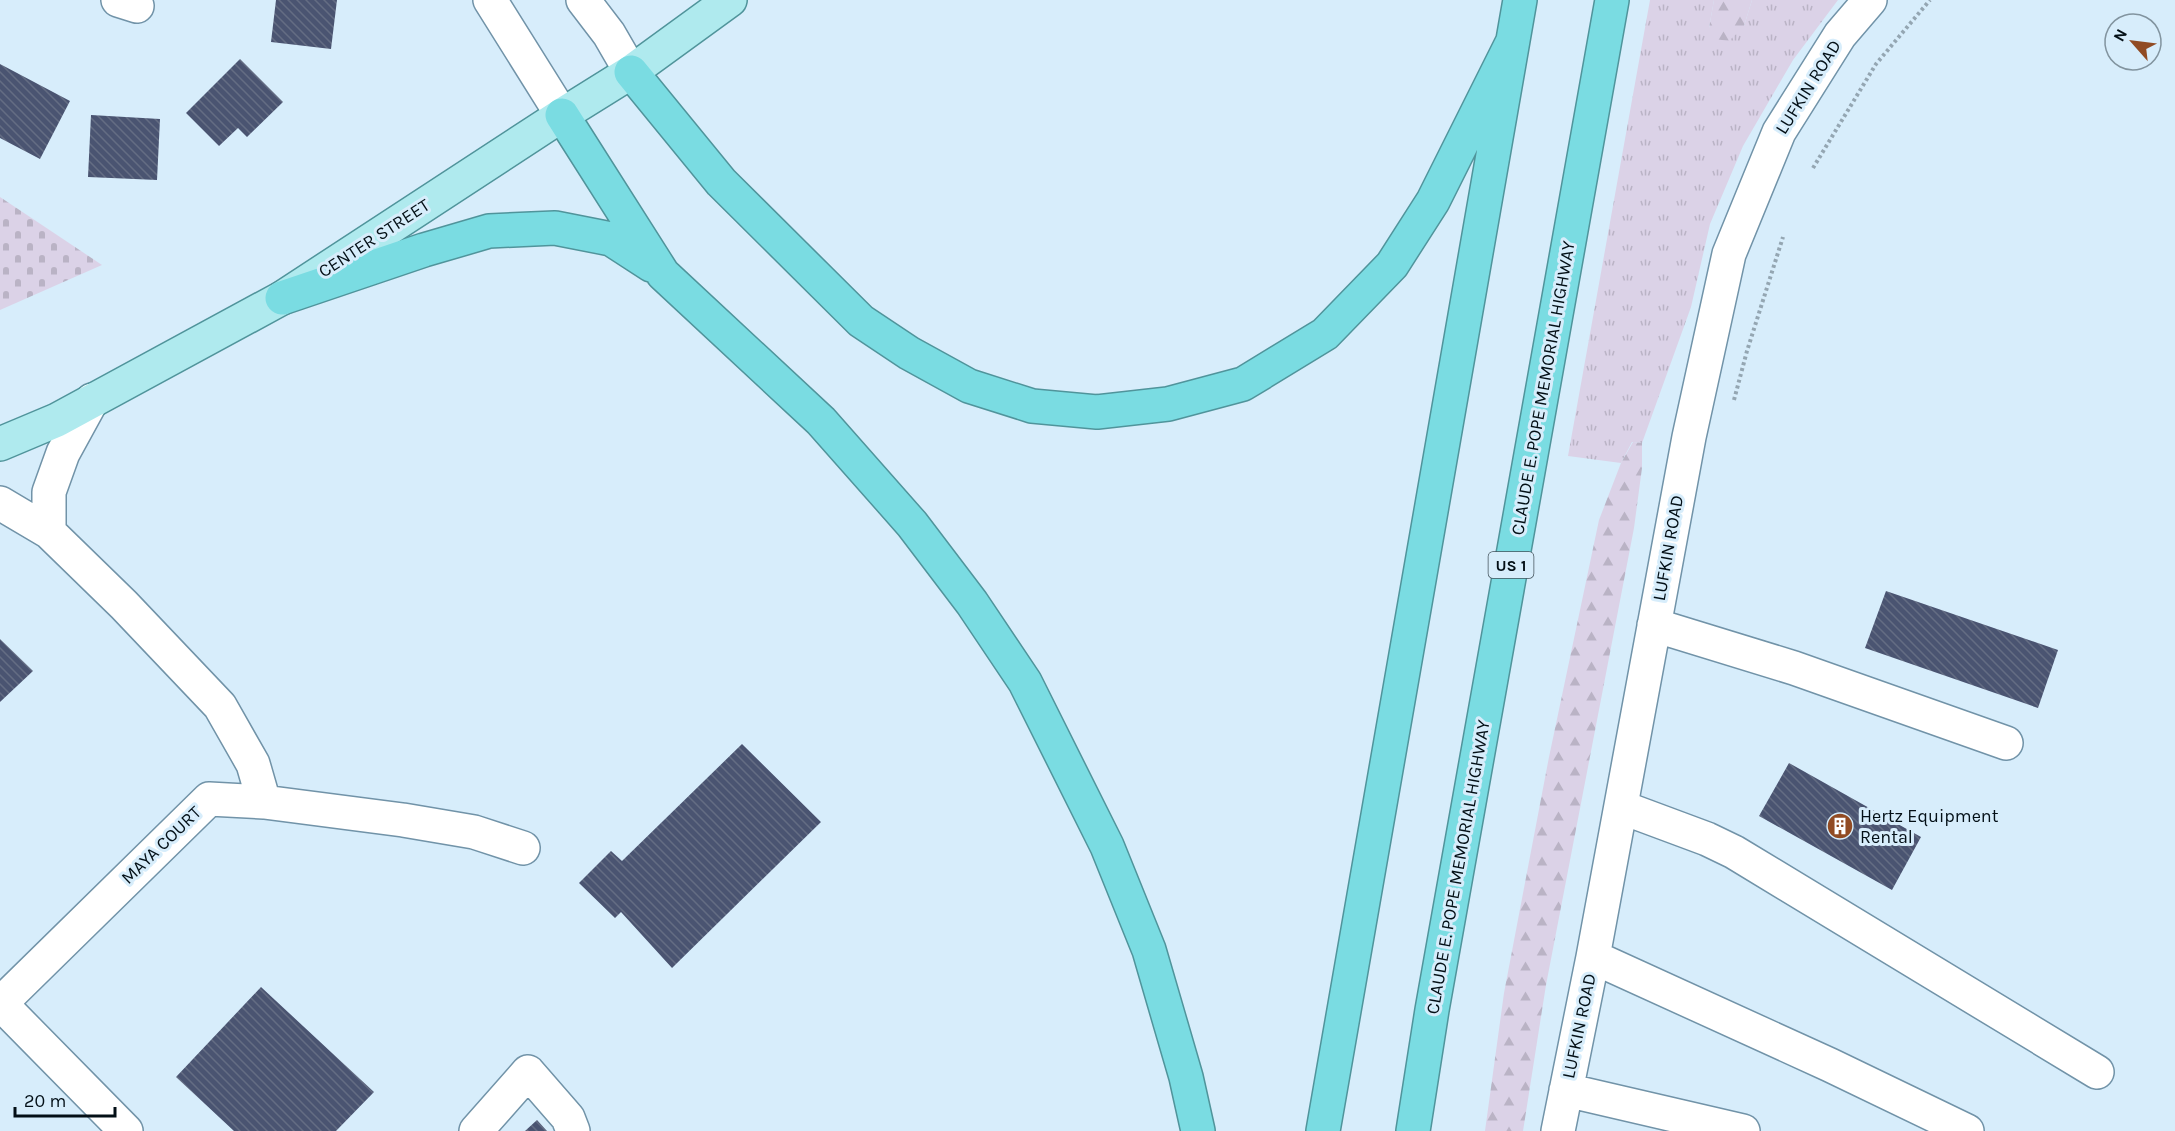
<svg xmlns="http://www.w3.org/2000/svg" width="2175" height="1131" font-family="Karla,sans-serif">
<defs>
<pattern id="grass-tufts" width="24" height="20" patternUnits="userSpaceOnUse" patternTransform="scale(1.5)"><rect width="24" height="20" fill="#dbd2e7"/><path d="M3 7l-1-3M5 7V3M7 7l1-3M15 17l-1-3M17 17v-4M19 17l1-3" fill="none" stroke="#bab3c5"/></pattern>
<pattern id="forest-firs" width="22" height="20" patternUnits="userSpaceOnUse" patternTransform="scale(1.5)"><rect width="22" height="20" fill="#dbd2e7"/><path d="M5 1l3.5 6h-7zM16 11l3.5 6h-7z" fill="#bab3c5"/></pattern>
<pattern id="cemetery-stones" width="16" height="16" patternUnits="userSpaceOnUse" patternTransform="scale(1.5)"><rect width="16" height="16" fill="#dbd2e7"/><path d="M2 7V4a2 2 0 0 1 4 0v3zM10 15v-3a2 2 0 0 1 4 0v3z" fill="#bab3c5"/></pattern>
<pattern id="building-back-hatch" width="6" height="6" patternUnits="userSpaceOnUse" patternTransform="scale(1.5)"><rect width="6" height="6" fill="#4a5471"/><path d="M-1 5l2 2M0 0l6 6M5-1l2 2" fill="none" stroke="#646d83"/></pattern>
</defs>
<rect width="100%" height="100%" fill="#d7edfb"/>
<path fill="url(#grass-tufts)" d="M1650,0H1714L1709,28L1744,26L1752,0H1838L1793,60L1743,146L1710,224L1691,307L1642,443L1632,442L1621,463L1568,456Z"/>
<path fill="url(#forest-firs)" d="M1714,0H1752L1744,26L1729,41L1715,39L1709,28Z
M1633,442L1642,443V468L1634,528L1546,985L1523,1131H1485L1504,993L1549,757L1599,520L1621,463Z"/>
<path fill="url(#cemetery-stones)" d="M0,197L102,265L0,310Z"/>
<path fill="url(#building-back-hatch)" d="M276,0H337L331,49L271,42Z
M240,59L283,102L247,137L238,128L219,146L186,113Z
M0,64L70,101L40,159L0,138Z
M91,115L160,119L157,180L88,177Z
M1886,591L2058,650L2038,708L1865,648Z
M0,639L33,671L0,702Z
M742,744L821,822L672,968L621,912L615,918L579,883L611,851L622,861Z
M1789,763L1921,837L1892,890L1759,816Z
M261,987L374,1092L336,1131H234L176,1077Z
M537,1120L547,1131H525Z"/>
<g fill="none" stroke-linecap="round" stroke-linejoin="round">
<defs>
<path id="minor" d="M118,0L137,6
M490,0L562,115
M583,0L609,34L631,72
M0,503L49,532L124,605L220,706L253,764L264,802
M49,532V492L63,453L92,400
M1654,625L1794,668L2006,743
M1621,807L1707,839L1734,852L2097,1072
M1593,957L1830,1065L1967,1131
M0,1003L126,1131
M0,1004L209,799L264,802L403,820L474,832L523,848
M1566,1090L1743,1131
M476,1131L528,1072L568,1118L573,1131
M1558,1131L1593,957L1689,437L1729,254L1779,132L1840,35L1870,0"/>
<path id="major" d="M0,444L57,420L282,298L562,115L631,72L730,0"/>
<path id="highway" d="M631,72L721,182L861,321L909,353L969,386L1032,406L1097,412L1168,404L1243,384L1325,334L1392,265L1433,201L1512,43
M562,115L663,274L821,421L912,524L972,603L1025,682L1107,846L1149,950L1186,1077L1198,1131
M282,298L424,250L489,231L555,228L611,239L651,265
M1323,1131L1520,0
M1413,1131L1432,1010L1612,0"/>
</defs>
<use href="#minor" stroke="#7193a8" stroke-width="36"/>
<use href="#major" stroke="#50949b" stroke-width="36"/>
<use href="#highway" stroke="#50949b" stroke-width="36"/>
<path stroke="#94a6b2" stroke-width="4" stroke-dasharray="3 3" stroke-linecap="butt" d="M1813,168L1876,64L1930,0
M1734,400L1747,351L1783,237"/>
<use href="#minor" stroke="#fff" stroke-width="33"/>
<use href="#major" stroke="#afeaee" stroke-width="33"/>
<use href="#highway" stroke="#7adce2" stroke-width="33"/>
</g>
<defs>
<symbol id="building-disc" viewBox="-11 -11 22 22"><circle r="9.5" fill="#914b23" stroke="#d7edfb"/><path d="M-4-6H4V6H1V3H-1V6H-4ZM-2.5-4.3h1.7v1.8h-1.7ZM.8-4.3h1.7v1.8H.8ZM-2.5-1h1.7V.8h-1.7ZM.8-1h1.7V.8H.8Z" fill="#fff"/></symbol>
</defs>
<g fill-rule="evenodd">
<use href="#building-disc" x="1825" y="811" width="30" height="30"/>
</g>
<g text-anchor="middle" stroke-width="6" stroke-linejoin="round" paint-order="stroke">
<rect fill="#d7edfb" stroke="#43525b" stroke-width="1.5" x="1488.5" y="552" width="45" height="26" rx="4.5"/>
<g font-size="16" font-weight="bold" fill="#030f16">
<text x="1511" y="571">US 1</text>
</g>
<g font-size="18" fill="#030f16" stroke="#d7edfb">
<text transform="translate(1808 87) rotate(-58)" y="6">LUFKIN ROAD</text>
<text transform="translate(374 238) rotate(-33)" y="6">CENTER STREET</text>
<text transform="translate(1543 388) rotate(-80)" y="6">CLAUDE E. POPE MEMORIAL HIGHWAY</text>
<text transform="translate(1668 548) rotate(-80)" y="6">LUFKIN ROAD</text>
<text transform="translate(161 845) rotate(-44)" y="6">MAYA COURT</text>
<text transform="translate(1458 867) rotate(-80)" y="6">CLAUDE E. POPE MEMORIAL HIGHWAY</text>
<text transform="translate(1579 1026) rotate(-78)" y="6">LUFKIN ROAD</text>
</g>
<g font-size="18" fill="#030f16" stroke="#d7edfb" text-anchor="start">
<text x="1860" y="822">Hertz Equipment<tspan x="1860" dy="21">Rental</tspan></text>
</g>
</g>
<g transform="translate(2133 42) rotate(298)"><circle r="28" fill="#d7edfb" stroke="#82949f" stroke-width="1.5"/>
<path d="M0-4.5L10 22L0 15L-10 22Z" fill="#914b23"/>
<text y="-9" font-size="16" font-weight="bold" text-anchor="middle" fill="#030f16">N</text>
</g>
<path d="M15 1107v9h100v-9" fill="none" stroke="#030f16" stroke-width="3"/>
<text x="24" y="1107" font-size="18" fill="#030f16" stroke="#d7edfb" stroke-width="4.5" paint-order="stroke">20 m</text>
</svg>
